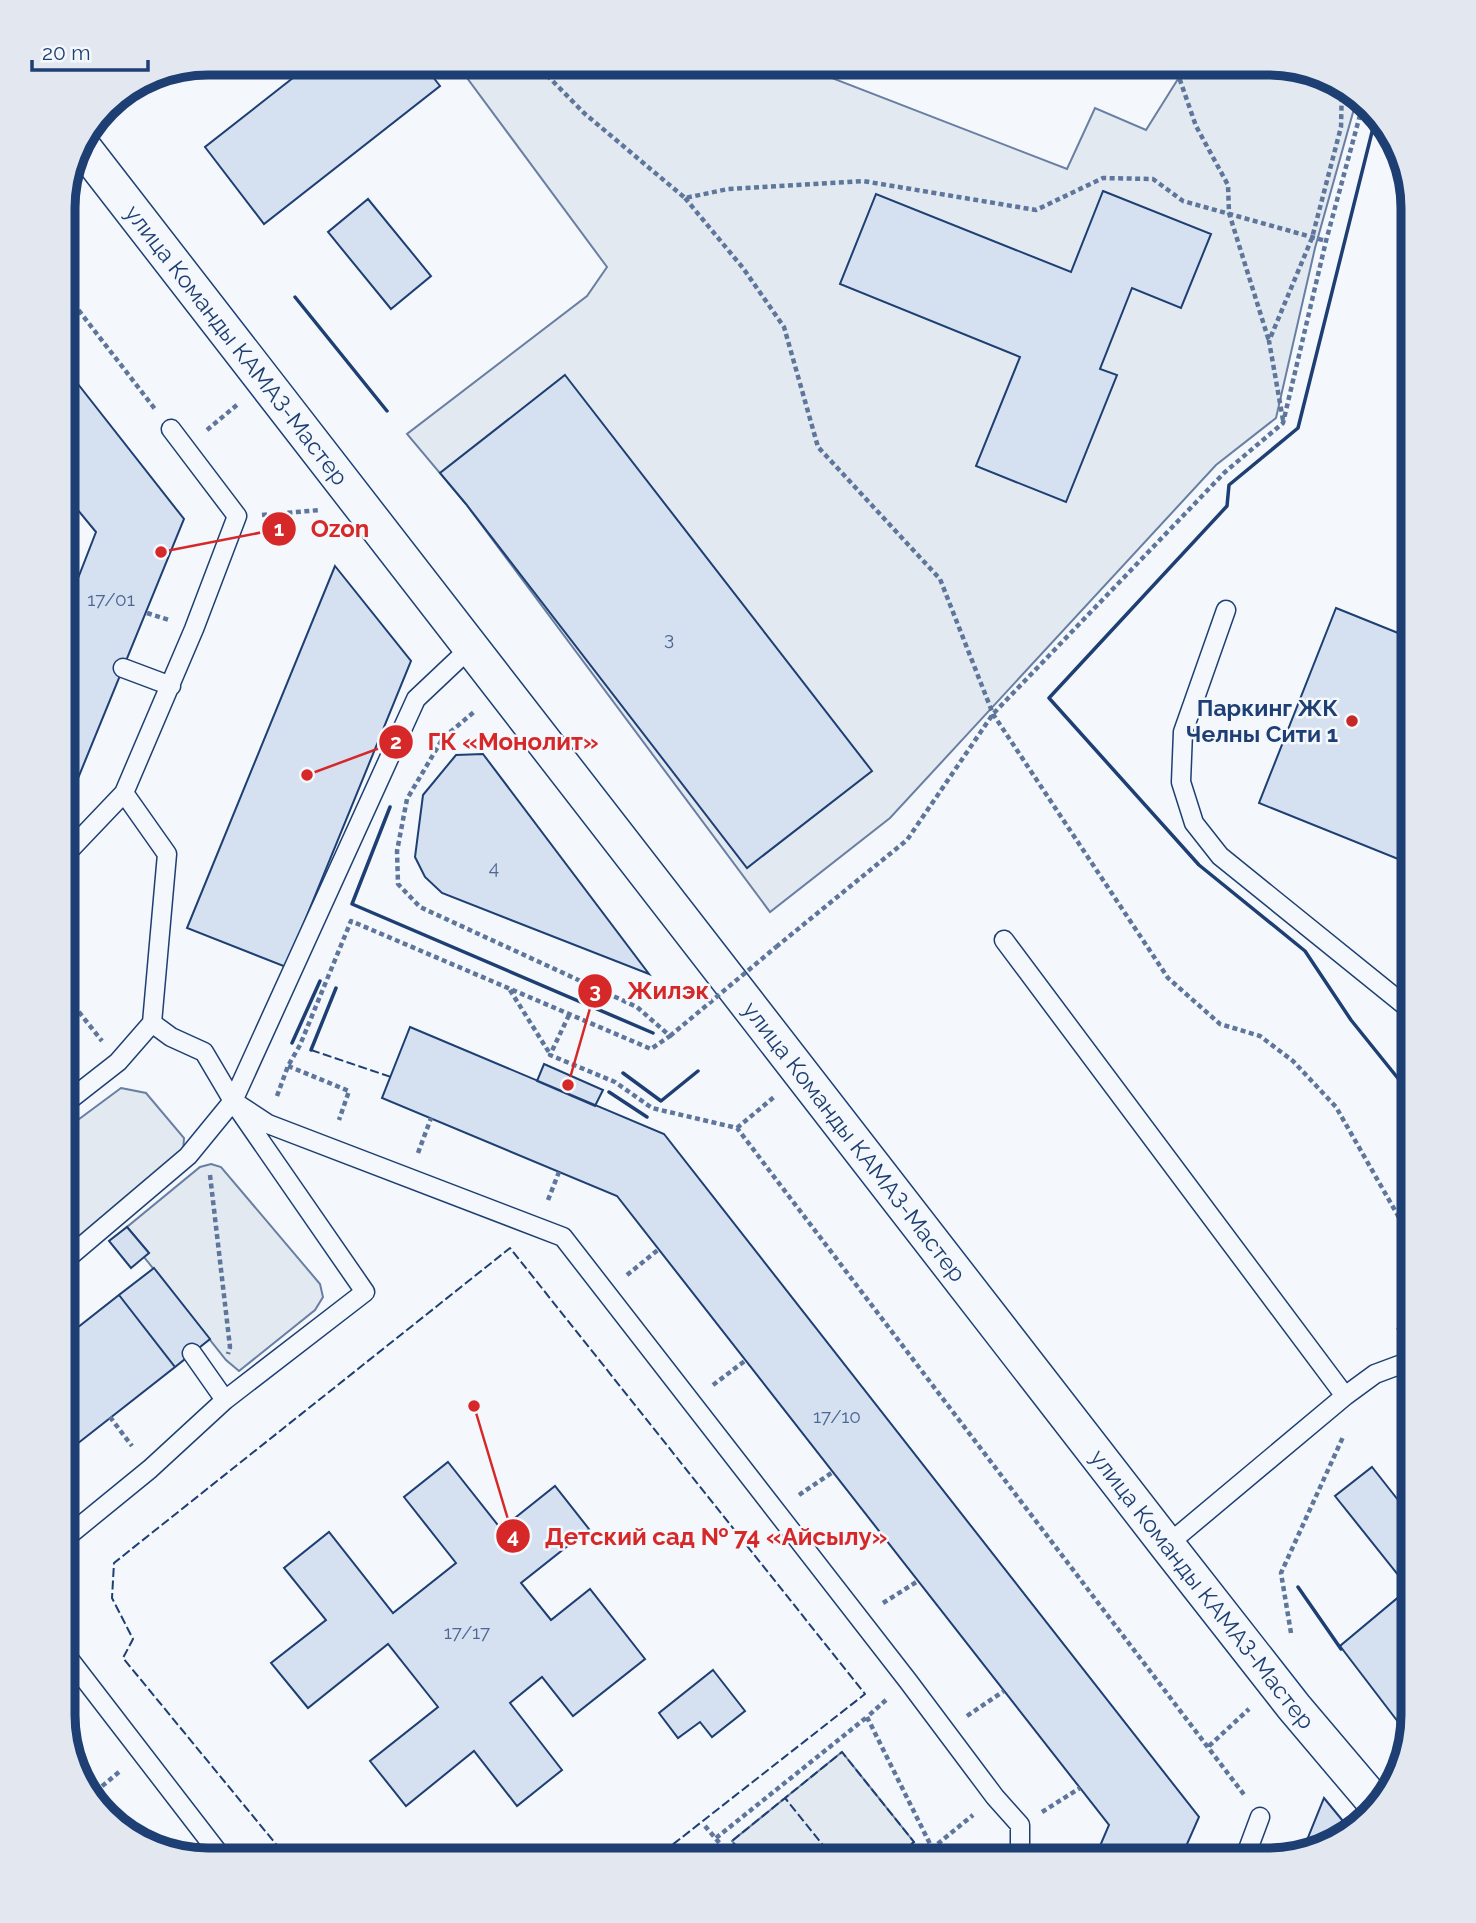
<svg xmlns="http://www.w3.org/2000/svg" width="1476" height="1923" font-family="Raleway,sans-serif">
<rect width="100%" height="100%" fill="#f4f7fb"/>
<path fill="#e3e9f0" stroke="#687fa3" stroke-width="2" d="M456,63H814L824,75L1067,169L1095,108L1146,130L1188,63H1277L1340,82L1357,98L1315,248L1276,418L1216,465L890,818L770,912L466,504L407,434L587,296L607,267Z
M121,1088L146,1093L184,1138L183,1153L63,1251V1131Z
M211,1164L221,1167L320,1284L323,1297L315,1310L239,1371L226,1360L144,1257L149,1253L127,1227L200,1167Z
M842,1752L914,1842L891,1860H747L732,1841Z"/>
<path fill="#d5e0f0" stroke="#1d3f73" stroke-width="2" d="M312,63H422L440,86L264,224L205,147Z
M1103,191L1211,234L1181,308L1132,288L1100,369L1117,375L1066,502L976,466L1020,357L840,284L876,194L1071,272Z
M368,199L431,276L391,309L328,232Z
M63,365L184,519L63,815V617L96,532L63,492Z
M565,375L872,771L747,868L466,504L440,473Z
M335,566L411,661L286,967L187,928Z
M1336,608L1413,639V865L1259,803Z
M483,754L649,974L442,893L425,877L415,857L423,795L456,755Z
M410,1027L664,1134L1199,1817L1180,1860H1094L1109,1825L617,1196L382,1098Z
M544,1064L603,1090L595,1106L537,1081Z
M127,1227L149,1253L131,1268L109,1241Z
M154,1268L210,1339L175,1367L119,1295Z
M119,1295L175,1367L63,1455V1339Z
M448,1462L501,1529L555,1486L589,1529L521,1583L551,1620L590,1589L645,1659L573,1716L542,1677L510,1703L562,1770L517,1806L474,1751L406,1806L370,1761L438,1707L388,1644L308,1708L271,1663L326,1620L284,1568L329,1532L393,1613L456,1563L404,1497Z
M1372,1467L1413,1519V1565L1399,1576L1335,1496Z
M1413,1585V1716L1410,1728L1405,1731L1340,1646Z
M713,1670L745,1711L712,1737L700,1722L678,1738L659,1713Z
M1324,1798L1352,1832L1348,1836L1303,1850Z"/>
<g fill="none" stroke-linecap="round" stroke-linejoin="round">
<defs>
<path id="lane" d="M1226,610L1183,732L1181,782L1194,823L1220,856L1413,1012
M123,668L171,686
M124,793L167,854L152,1023
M63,857L124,793L194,629L237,516L171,429
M1004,940L1345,1396L1167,1545
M233,1101L268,1124L563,1237L908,1681L995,1797L1020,1825V1860
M63,1105L118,1062L152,1023L171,1037L204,1052L233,1101L416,699L470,648
M63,1262L188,1156L233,1101
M192,1353L225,1400
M1345,1396L1375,1374L1410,1361L1413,1354
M63,1540L150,1469L225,1400L365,1292L239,1110
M63,1651L224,1860
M1244,1860L1260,1817"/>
<g id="street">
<path id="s1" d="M79,142L1167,1545L1294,1707L1377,1805"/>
</g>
</defs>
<use href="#lane" stroke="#1d3f73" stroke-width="21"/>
<use href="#street" stroke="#1d3f73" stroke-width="38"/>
<path stroke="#5e769c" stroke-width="4.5" stroke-dasharray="5 3.5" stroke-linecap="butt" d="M535,63L584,113L685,198L728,189L863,181L1036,210L1103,178L1153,179L1183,201L1326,241
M1174,63L1196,126L1228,185L1229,213L1269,341
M685,198L743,268L784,327L818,447L940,579L993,714L1168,978L1220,1024L1260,1036L1293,1061L1336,1107L1413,1242
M63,290L155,409
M1283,420L1269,341L1312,238L1341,127L1342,84
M207,430L238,404
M262,515L320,510
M63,581L77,586
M147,613L169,620
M776,947L907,840L993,714L1225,472L1283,423L1326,241L1363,104
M510,990L550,1054
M63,992L102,1041
M569,1015L550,1055L615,1082L652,1108L737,1128L1245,1796
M288,1066L349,1091L339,1120
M277,1096L288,1066L300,1045L351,921L651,1049L670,1036L637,1007L420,907L398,884L397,851L407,799L443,738L474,712
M737,1128L774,1097
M418,1153L431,1118
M210,1175L230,1347L228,1354
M548,1200L559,1172
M627,1275L659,1249
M1398,1330L1413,1303
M713,1385L746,1360
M110,1417L132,1446
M799,1495L833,1472
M883,1603L918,1581
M1291,1633L1281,1573L1343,1437
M886,1700L867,1717L932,1848L935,1860
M967,1716L1004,1691
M1209,1746L1249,1709
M89,1797L119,1772
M1042,1812L1080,1788
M705,1826L734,1860
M716,1838L867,1717
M708,1860L724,1849
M918,1860L973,1815"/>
<use href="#lane" stroke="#f4f7fb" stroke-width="18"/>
<use href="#street" stroke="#f4f7fb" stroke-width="35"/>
<path stroke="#5e769c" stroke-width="4.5" stroke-dasharray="5 3.5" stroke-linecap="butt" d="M670,1036L776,947"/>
<path stroke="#1d3f73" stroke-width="2" stroke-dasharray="9 3.5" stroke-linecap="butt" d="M311,1050L391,1077
M289,1860L123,1658L133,1639L112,1598L114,1563L510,1248L865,1694L653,1860
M747,1860L732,1841L785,1798L787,1800
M835,1860L785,1798L842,1752L914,1842L891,1860"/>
<path stroke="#1d3f73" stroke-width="3.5" d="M1376,116L1298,428L1229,485L1227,506L1049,698L1199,865L1305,951L1351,1020L1413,1097
M295,297L387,411
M390,807L352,904L653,1033
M292,1043L320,981
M311,1050L336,988
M623,1073L661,1101L698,1071
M609,1092L647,1117
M1298,1587L1341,1649"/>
</g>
<circle fill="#c62828" stroke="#f4f7fb" stroke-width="2.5" cx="1352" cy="721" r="7"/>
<g text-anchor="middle" stroke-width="5" stroke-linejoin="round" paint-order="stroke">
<g font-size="19" fill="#4b6792">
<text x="111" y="606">17/01</text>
<text x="669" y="645">3</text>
<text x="494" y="874">4</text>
<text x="837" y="1423">17/10</text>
<text x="467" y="1639">17/17</text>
</g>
<g font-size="23" fill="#1d3f73" stroke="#f4f7fb">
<text dy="8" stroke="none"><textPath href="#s1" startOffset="257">улица Команды КАМАЗ-Мастер</textPath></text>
<text dy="8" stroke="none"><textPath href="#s1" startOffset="1265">улица Команды КАМАЗ-Мастер</textPath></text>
<text dy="8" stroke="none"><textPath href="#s1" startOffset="1832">улица Команды КАМАЗ-Мастер</textPath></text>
</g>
<g font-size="23" font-weight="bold" fill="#1d3f73" stroke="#f4f7fb" text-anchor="end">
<text x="1338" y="716">Паркинг ЖК<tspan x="1338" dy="26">Челны Сити 1</tspan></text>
</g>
</g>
<path d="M0 0H1476V1923H0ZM208 75H1268A133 133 0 0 1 1401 208V1715A133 133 0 0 1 1268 1848H208A133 133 0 0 1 75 1715V208A133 133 0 0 1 208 75Z" fill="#e3e8f0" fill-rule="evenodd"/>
<path fill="none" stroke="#1d3f73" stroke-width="9" d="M208 75H1268A133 133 0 0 1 1401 208V1715A133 133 0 0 1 1268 1848H208A133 133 0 0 1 75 1715V208A133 133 0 0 1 208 75Z"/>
<path fill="none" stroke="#d62828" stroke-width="2.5" d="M161 552L279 529M307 775L396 742M568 1085L595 991M474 1406L513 1536"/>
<g fill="#d62828" stroke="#f4f7fb" stroke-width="2.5">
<circle cx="161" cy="552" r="7"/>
<circle cx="307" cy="775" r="7"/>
<circle cx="568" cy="1085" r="7"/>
<circle cx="474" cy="1406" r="7"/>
<circle cx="279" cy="529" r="18"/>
<circle cx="396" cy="742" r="18"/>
<circle cx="595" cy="991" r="18"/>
<circle cx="513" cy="1536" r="18"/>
</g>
<g font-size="21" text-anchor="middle" font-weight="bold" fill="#fff">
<text x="279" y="536">1</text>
<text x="396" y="749">2</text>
<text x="595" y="998">3</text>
<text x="513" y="1543">4</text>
</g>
<g font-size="24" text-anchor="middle" font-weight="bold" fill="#d62828" stroke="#f4f7fb" stroke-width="5" stroke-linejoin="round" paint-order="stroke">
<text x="340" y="537">Ozon</text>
<text x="513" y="750">ГК «Монолит»</text>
<text x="668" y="999">Жилэк</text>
<text x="716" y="1545">Детский сад № 74 «Айсылу»</text>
</g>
<path d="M32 60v10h116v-10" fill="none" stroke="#1d3f73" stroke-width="3.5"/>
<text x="42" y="60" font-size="21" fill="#1d3f73" stroke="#f4f7fb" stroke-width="5" paint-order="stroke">20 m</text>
</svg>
